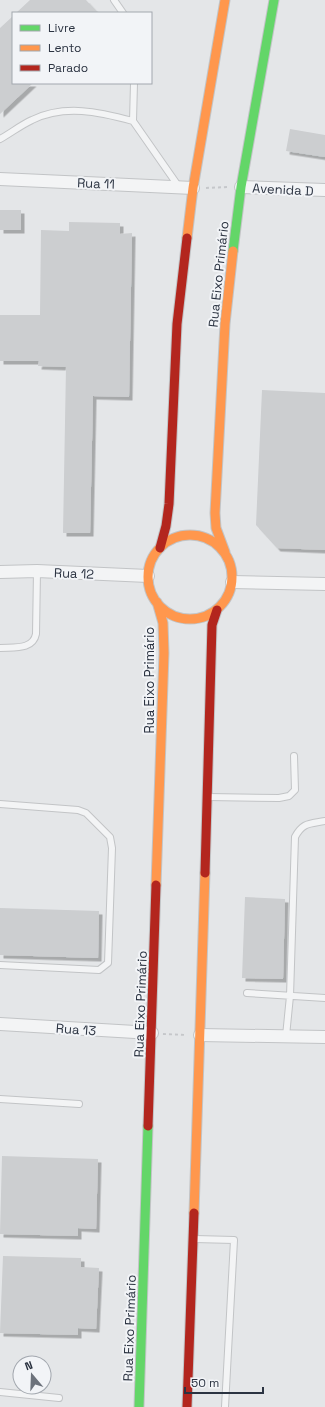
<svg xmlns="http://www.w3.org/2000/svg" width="325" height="1407" font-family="'Space Grotesk',sans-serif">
<defs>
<filter id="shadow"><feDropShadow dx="3.5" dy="3.5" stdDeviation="0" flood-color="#0004"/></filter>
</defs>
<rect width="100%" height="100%" fill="#e4e6e8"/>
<path fill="#ccced0" filter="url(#shadow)" d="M30,0H86L98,13H16Z
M13,16V83H33L0,114V28Z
M290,129L325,135V157L286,151Z
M0,210H21V230H0Z
M69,222L120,223V234L132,233L129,397L93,396L90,533H63L66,367L38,366L39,361H0V315H40L41,230L69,231Z
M262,390L325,393V550L277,548L256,525Z
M245,897L285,899L283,979L242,978Z
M0,908L99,911L98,958L0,955Z
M2,1156L98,1159L96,1229L78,1228V1236L0,1234Z
M3,1256L81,1258V1267L99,1268L96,1329L78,1328V1335L0,1333Z"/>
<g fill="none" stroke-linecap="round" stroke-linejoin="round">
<defs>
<path id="lane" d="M114,0L123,13
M134,83L133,121L179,187
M0,139C11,133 21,125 32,120C65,104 99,112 133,121
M0,648C14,647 33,650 36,634L37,571
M208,797L279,798L289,796L295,790L294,756
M0,804L78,810L86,813L110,837L112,848L108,963L99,970L0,965
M247,993L325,998
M286,1036L290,996L295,837C303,822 310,824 325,821
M0,1099L79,1104
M195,1239L234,1240L225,1407
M0,1392L59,1398"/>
<path id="street" d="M0,179L193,188
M241,187L325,190
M0,572L37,571L148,576
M232,582L325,584
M0,1024L152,1033
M200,1035L325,1037"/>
<path id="fast" d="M233,251L241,187L274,0
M139,1407L148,1126"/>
<path id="slow" d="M187,238L193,188L225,0
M148 577a42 42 0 1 1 84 0a42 42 0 1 1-84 0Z
M225,552L216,528L215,513L225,324L233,251
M156,885L164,653L163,623L157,602
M194,1213L205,873"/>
<path id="jam" d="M160,548L166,526L169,504L177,324L187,238
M205,873L212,625L217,610
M148,1126L156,885
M187,1407L194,1213"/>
</defs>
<use href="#lane" stroke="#c2c4c6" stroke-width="8"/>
<use href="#street" stroke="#c2c4c6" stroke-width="14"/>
<use href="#fast" stroke="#c2c4c6" stroke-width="11"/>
<use href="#slow" stroke="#c2c4c6" stroke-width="11"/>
<use href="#jam" stroke="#c2c4c6" stroke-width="11"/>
<path stroke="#c5c7ca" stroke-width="2" stroke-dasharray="3 3" stroke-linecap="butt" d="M206,188L228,187
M163,1034L187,1035"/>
<use href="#lane" stroke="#f3f4f5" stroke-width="6"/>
<use href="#street" stroke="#f3f4f5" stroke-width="12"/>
<use href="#fast" stroke="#63d668" stroke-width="9"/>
<use href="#slow" stroke="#ff974d" stroke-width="9"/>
<use href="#jam" stroke="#b3261e" stroke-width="9"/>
</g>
<g text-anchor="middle" stroke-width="4" stroke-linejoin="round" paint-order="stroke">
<g font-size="13" fill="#2b3341" stroke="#f2f4f7">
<text transform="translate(96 183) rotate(2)" y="5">Rua 11</text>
<text transform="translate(283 189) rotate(3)" y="5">Avenida D</text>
<text transform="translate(218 274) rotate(-84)" y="5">Rua Eixo Primário</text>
<text transform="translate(74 573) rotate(2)" y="5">Rua 12</text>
<text transform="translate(149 680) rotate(-90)" y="5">Rua Eixo Primário</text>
<text transform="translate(140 1004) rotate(-88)" y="5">Rua Eixo Primário</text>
<text transform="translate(76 1029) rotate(4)" y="5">Rua 13</text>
<text transform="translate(129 1328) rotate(-88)" y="5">Rua Eixo Primário</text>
</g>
</g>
<rect x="12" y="12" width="140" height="72" fill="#f2f4f7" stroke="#a2a7ae"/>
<rect x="20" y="25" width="20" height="6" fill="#63d668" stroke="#a2a7ae"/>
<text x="48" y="32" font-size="12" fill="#2b3341">Livre</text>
<rect x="20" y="45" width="20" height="6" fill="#ff974d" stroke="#a2a7ae"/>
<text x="48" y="52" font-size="12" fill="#2b3341">Lento</text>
<rect x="20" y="65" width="20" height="6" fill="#b3261e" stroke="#a2a7ae"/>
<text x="48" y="72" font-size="12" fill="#2b3341">Parado</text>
<g transform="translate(32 1375) rotate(341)"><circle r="19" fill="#f2f4f7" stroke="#a2a7ae"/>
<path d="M0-3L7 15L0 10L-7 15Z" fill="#6c727b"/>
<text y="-6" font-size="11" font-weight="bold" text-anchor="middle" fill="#2b3341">N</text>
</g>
<path d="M185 1387v6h78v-6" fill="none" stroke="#2b3341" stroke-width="2"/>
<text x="191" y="1387" font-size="12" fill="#2b3341" stroke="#f2f4f7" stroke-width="3" paint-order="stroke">50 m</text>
</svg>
